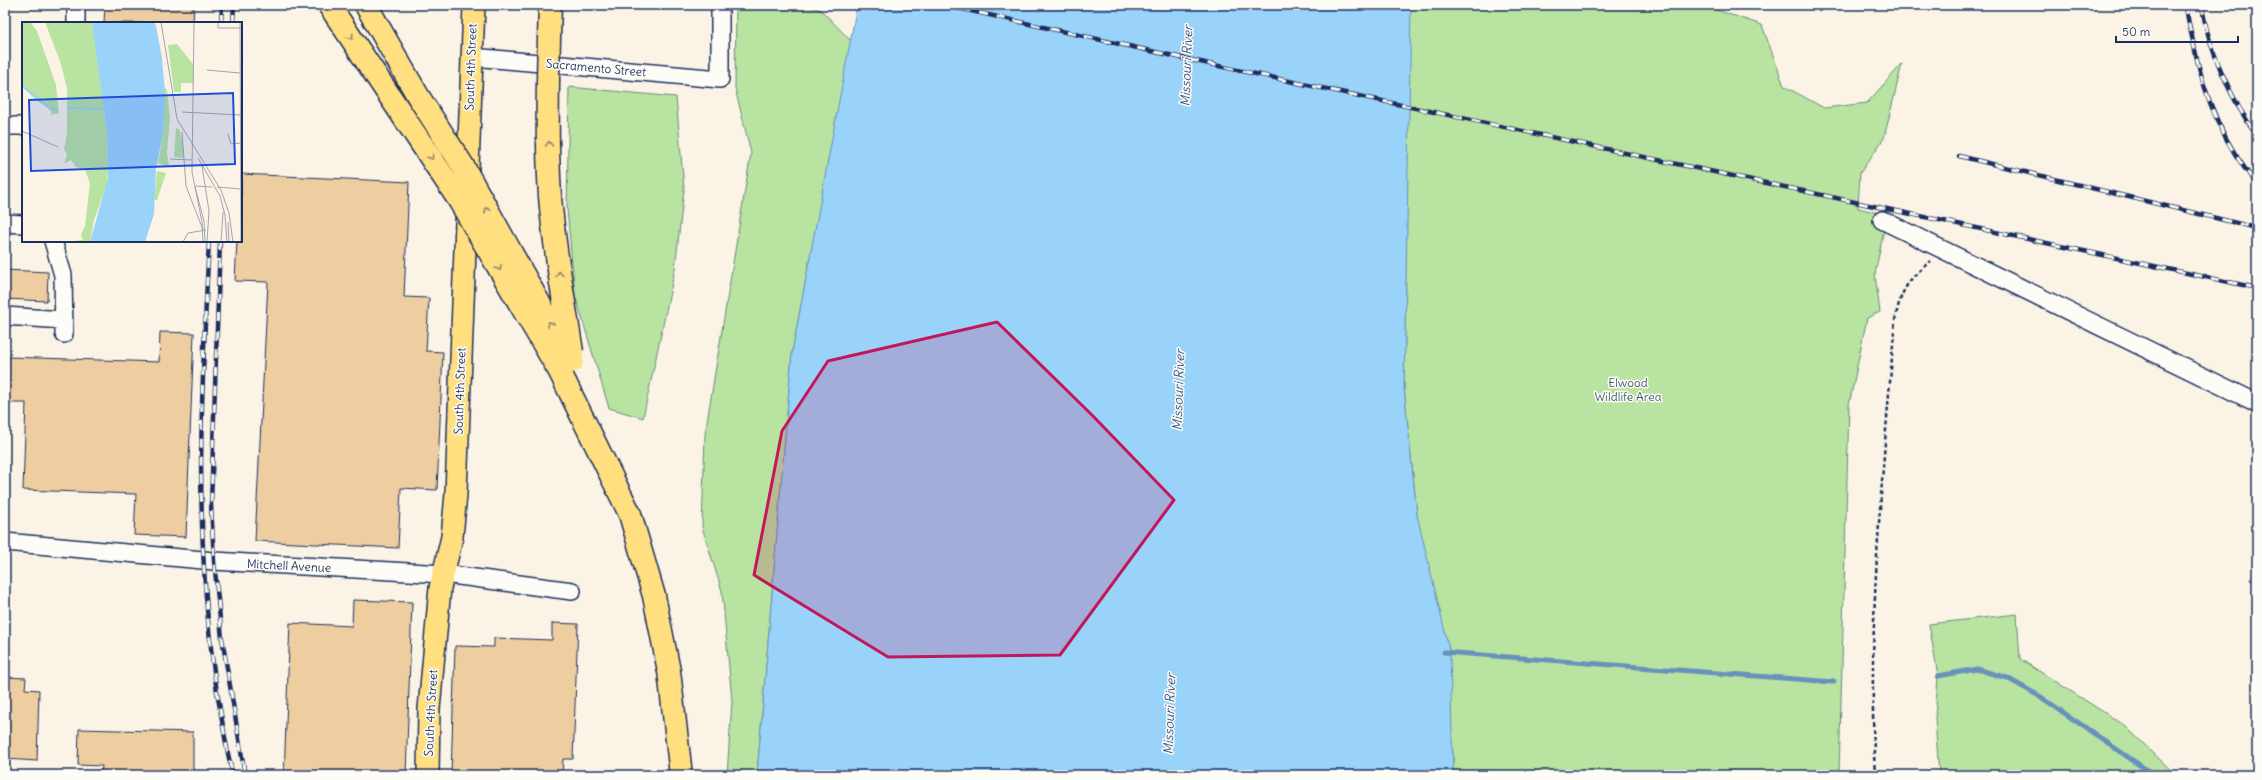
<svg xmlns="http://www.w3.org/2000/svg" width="2262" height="780" font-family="Delius,sans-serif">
<rect width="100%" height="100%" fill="#faf3e6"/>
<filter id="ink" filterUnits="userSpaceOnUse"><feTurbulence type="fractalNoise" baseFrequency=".025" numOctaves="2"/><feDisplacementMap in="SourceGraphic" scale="8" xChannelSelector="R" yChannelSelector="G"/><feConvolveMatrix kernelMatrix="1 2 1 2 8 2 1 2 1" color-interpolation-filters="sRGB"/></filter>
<g filter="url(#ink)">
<path fill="#b8e3a0" stroke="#6a897f" d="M736,5H807L821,10L851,41L792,353L757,775H727L732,701L722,591L702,527L705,434L751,153L735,88Z
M1410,5H1701L1762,25L1784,86L1824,108L1867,103L1902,64L1884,138L1860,173L1858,208L1887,215L1875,274L1880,312L1867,318L1849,405L1839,775H1453V753L1417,515L1404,388Z
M569,87L676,97L684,189L675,269L643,418L609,408L575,295L567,209Z
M2017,614L2020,659L2124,725L2176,775H1939L1935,719L1938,676L1929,624Z"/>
<path fill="#9ad3fa" stroke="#6791bc" d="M857,5H1411L1404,388L1417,515L1450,653L1453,775H757L792,353Z"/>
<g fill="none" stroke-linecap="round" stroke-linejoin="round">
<path stroke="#6791bc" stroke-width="5" d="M1444,652L1834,682
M1938,676L1977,669L2007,678L2041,697L2154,775"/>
</g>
<path fill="#eecea0" stroke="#1b2f5e" d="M105,5H194L193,23H104Z
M241,174L409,182L404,297L429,298L426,351L443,352L437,490L401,488L398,548L255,541L268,282L235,281L237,241H241Z
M5,270L48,272L47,301L5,299Z
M160,332L194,333L186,537L134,535L136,494L23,490L26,403H7L8,357L159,362Z
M353,600L412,602L406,775H284L290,623L352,626Z
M552,623L578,624L573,759H563L562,775H451L455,646L494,647V638L552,640Z
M5,677L26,678L25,689L39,690L37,761L5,759Z
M79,729L193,732V775H101L102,766L78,765Z"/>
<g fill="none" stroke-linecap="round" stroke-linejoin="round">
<defs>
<path id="minor" d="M76,23V5
M472,57L720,79V5
M5,126H23
M1882,220L2257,403
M5,223L23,224
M53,241L63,275L64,334
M5,316L63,320
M5,542L214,561L444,574L572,591"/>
<path id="major" d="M428,775L429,709L440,588L452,537L456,494L474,5"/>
</defs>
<use href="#minor" stroke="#1b2f5e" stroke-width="20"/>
<use href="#major" stroke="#1b2f5e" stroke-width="24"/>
<path stroke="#1b2f5e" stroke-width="2.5" stroke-dasharray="4 3" stroke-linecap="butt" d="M1875,775C1867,623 1883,472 1895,320C1901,290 1907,280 1931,261"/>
<use href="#minor" stroke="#fdfcf7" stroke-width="17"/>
<use href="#major" stroke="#ffdf80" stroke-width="21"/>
<defs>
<path id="rail" d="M944,5L1214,65L2257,288
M2186,5C2187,17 2190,29 2193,41C2203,93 2222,143 2257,184
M2202,5C2207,46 2232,102 2257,135
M221,23L222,5
M233,23L234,5
M1959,156L2257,228
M209,241C201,393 193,546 218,698C223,723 226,750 233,775
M220,241L211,504L214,561L222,638L245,775"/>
</defs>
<use href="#rail" stroke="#1b2f5e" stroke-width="4.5"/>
<use href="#rail" stroke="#fdfcf7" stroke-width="3" stroke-dasharray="9" stroke-linecap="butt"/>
<defs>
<path id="highway-bridge" d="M329,5L459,200L560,372L630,514L654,596L669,671L681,775
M366,5L418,96L463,166L572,362
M550,5C548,69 546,133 550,196C554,249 564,300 572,352"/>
</defs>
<use href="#highway-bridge" stroke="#1b2f5e" stroke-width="25" stroke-linecap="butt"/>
<use href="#highway-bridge" stroke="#ffdf80" stroke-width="22"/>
</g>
<defs><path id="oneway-chevron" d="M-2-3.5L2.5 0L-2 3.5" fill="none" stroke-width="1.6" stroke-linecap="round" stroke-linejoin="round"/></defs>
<g stroke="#8d876f">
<use href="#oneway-chevron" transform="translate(351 37) rotate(56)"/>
<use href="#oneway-chevron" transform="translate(549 144) rotate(-91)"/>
<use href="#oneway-chevron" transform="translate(431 157) rotate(57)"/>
<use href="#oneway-chevron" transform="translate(487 210) rotate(-119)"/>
<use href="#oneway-chevron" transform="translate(499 268) rotate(59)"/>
<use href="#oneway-chevron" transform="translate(559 274) rotate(-99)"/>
<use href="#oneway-chevron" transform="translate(550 324) rotate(-119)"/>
</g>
</g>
<path fill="#c2185b" fill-opacity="0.2" stroke="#c2185b" stroke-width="3" stroke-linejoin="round" d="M997,322L1092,415L1174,500L1060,655L888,657L754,575L782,431L828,361Z"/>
<g text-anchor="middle" stroke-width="3" stroke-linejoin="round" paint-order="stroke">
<g font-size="12" fill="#1b2f5e" stroke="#fdfcf7">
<text transform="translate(471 67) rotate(-88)" y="4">South 4th Street</text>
<text transform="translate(596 68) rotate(5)" y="4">Sacramento Street</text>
<text transform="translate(460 391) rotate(-88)" y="4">South 4th Street</text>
<text transform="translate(289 566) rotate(3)" y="4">Mitchell Avenue</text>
<text transform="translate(431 713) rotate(-87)" y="4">South 4th Street</text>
</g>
<g font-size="12" fill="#425c6e" stroke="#fdfcf7">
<text x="1628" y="387">Elwood<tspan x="1628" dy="14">Wildlife Area</tspan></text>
</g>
<g font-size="13" font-style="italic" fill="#3b5885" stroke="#fdfcf7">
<text transform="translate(1186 66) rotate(-88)" y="5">Missouri River</text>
<text transform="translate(1178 390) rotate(-88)" y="5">Missouri River</text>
<text transform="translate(1169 714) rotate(-88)" y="5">Missouri River</text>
</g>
</g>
<g transform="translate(22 22)">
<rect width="220" height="220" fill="#faf3e6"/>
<path d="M0,0H8L15,9L34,63L37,91L29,93V89L0,65ZM23,0H70L72,9L85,111L86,148L85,162L72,198L68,220H40L61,218L59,213L63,204L68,162L63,147L54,145L49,138L42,142L45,132L42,128L45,111V67L39,42ZM155,22L171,42V61H159V70H152L146,23ZM142,64L145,68L148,96L145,130L147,144H143L136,141L141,112ZM154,106L157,107L160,117L162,136L152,135ZM135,149L144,151L135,178H132Z" fill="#b8e3a0"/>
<path d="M70,0H132L134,4L140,36L143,71L141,112L134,146L132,192L123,220H68L86,156L85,111Z" fill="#9ad3fa"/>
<path fill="none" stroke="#9ad3fa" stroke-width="2" d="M0,63L17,79L30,87H36M46,86L81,87"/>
<path fill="none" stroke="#a1a5b0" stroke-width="1" d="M139,0L155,97L199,168L207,191L211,220M172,0L170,150L180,200L181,220M196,0V6H220M218,0L219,220M185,48L218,51M160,90L218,93M0,109L36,125M160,110L164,164L181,208M206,112L209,122L219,121M176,136L198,174L203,193L205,220M148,137L170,138M180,144L187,189L185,220M173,164L190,165M173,165L182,199L183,220M195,165L219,167M206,200L207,220M161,220L166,211L184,208M199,220L201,190"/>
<path fill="#1d4ed8" fill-opacity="0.15" stroke="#1d4ed8" stroke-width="2" d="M211,71L213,142L9,149L7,78Z"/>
<rect width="220" height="220" fill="none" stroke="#1b2f5e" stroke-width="2"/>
</g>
<rect width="2262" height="780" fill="none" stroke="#fdfcf7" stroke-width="20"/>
<rect x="10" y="10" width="2242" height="760" fill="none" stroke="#1b2f5e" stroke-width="1.5" filter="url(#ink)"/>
<path d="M2116 36v6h122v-6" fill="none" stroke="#1b2f5e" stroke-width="2"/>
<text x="2122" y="36" font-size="12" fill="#1b2f5e" stroke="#fdfcf7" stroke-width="3" paint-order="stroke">50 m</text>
</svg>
